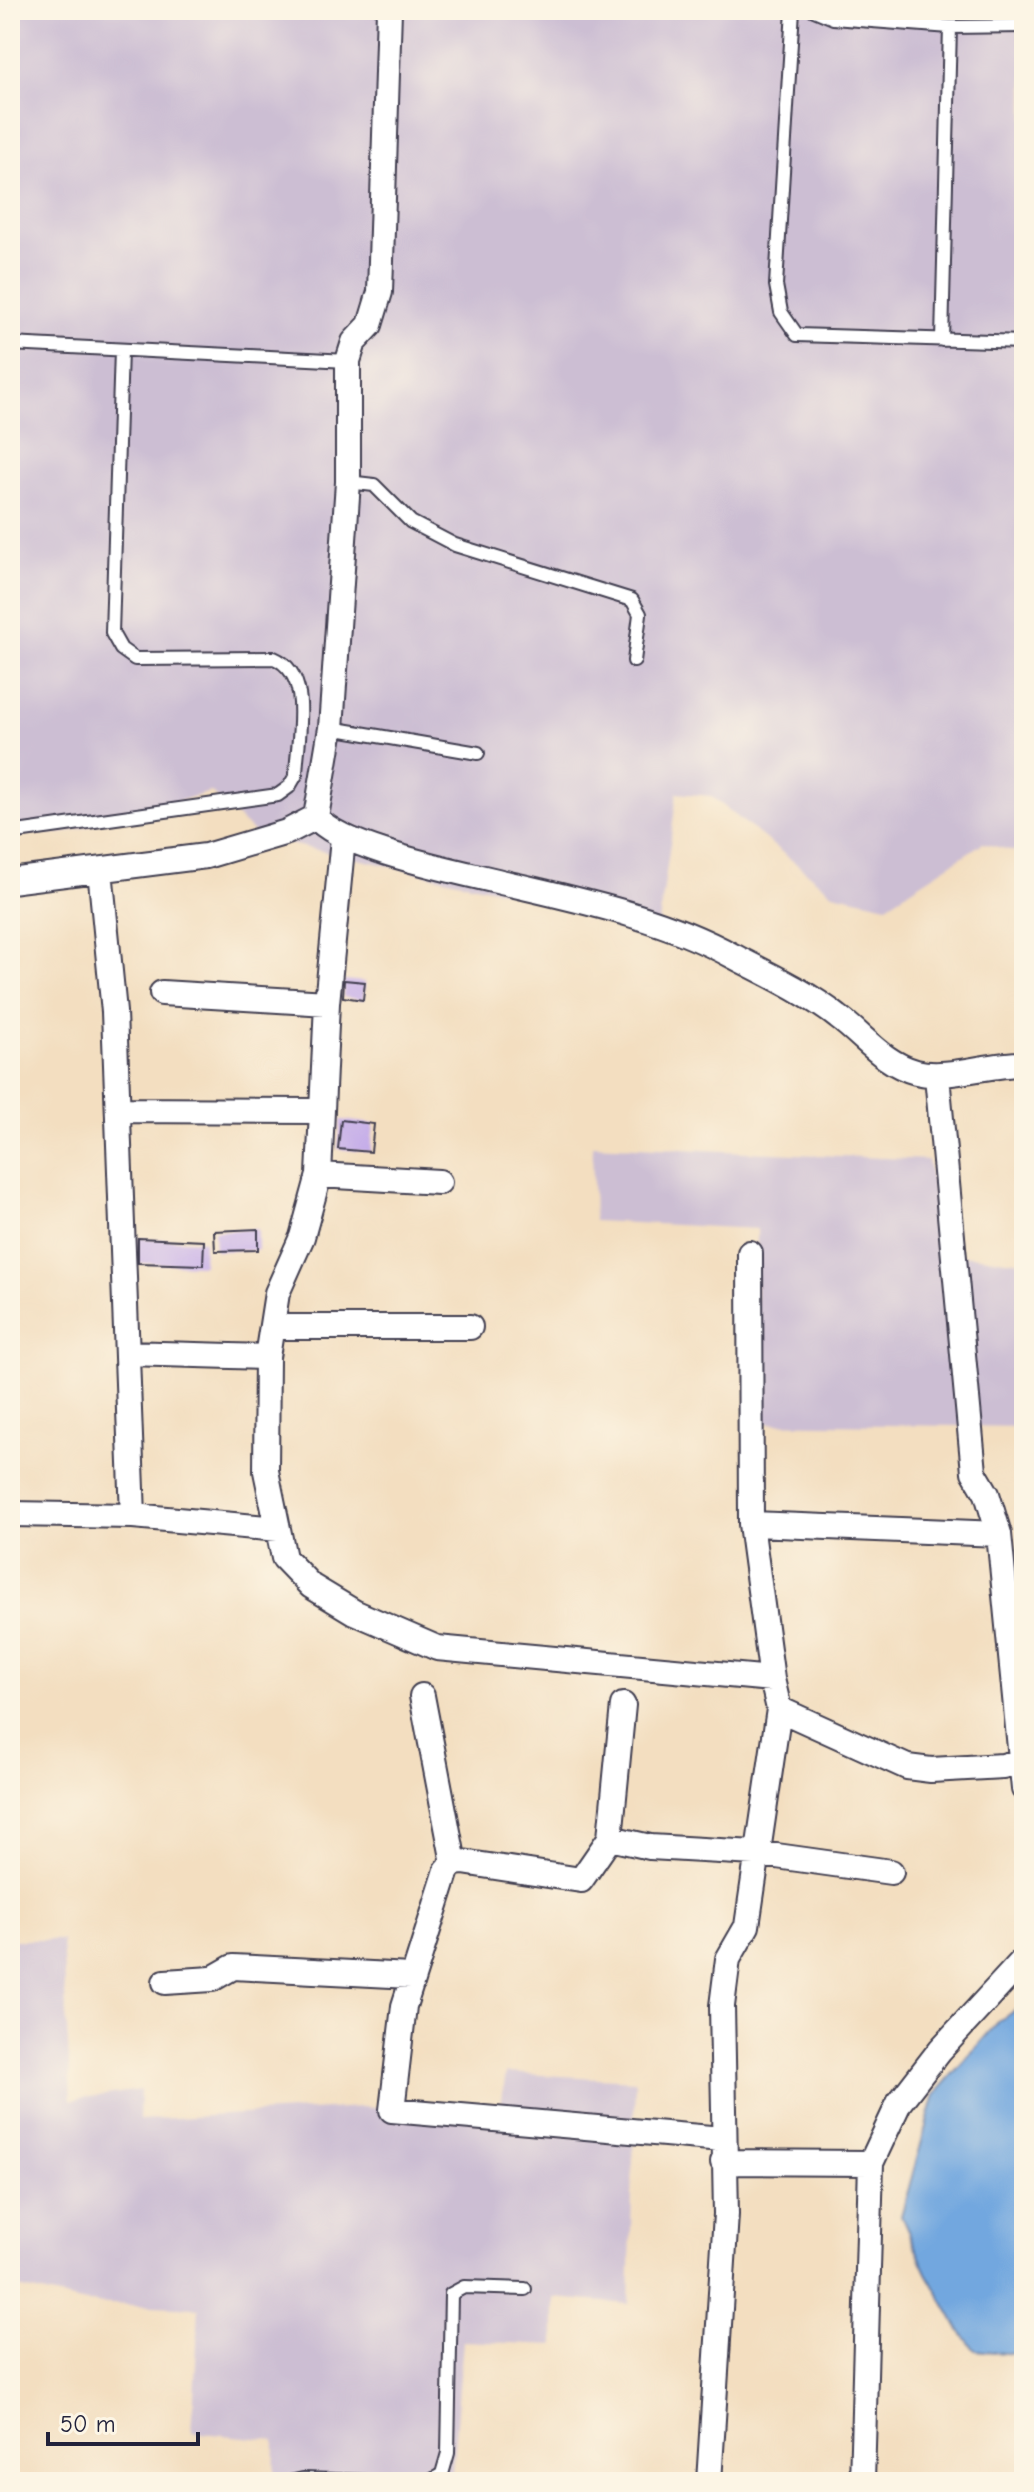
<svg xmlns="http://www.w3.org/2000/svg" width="1034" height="2492" font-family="'Comic Neue',sans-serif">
<rect width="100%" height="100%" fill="#fcf5e5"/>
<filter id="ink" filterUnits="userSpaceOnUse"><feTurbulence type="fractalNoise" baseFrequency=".0125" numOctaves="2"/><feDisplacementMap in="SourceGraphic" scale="16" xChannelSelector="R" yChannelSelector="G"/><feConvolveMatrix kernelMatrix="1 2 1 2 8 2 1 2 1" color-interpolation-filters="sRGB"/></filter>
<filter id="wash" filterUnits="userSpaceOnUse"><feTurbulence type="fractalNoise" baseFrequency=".006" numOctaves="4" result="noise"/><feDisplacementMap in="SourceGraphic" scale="32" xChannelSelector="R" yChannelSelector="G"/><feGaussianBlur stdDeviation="1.8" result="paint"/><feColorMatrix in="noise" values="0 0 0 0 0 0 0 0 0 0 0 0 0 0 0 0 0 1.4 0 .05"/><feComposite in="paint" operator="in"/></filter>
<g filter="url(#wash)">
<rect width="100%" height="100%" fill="#f3dec0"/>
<path fill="#ccbed3" d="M10,10H1024V854L983,843L887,905L833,893L711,796L677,793L656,945L571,906L258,837L211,792L64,833L10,835Z
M592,1145L928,1160L943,1253L1024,1262V1427L755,1423L757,1229L594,1221Z
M10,1940H62L71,2100L140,2090L139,2120L362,2107L499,2118L506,2073L635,2080L629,2304L554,2298V2345L463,2341L451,2482H274L275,2440L192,2432L199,2308L86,2303L10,2286Z"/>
<path fill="#72a7df" stroke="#4a648d" stroke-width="2" d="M1024,2005V2355L975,2350L960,2331L927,2273L901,2216L935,2094L999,2021Z"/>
<g id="blocks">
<path fill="#c3aae9" d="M344,980L365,982L363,1000L343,997Z
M341,1120L374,1124L371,1152L338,1149Z
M258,1229V1250L215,1251L214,1231Z
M138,1238L204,1241L203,1265L138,1263Z"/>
</g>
</g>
<g filter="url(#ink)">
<use href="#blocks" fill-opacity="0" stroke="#413e4f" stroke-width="2"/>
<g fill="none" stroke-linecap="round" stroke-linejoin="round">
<defs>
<path id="service" d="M793,10L776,285L781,312L797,335L1024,342
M814,10L833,18L950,27L1024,26
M942,340L950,27
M10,344L348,361
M348,482L374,485L411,522L455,545L632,600L640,614L634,661
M331,728L478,753
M10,833L278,795L289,787L296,775C297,738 314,675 274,658L135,659L121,649L112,633L121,350
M290,2482L303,2479L399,2482
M429,2482L442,2474L448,2453L451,2294L464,2287L525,2289"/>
<path id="minor" d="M389,10L380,292L370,325L354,342L348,361V482L331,728L316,817C340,848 456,871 497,881C577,900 660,916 733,956C768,974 808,993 838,1017C865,1037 883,1063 916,1072C947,1080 990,1063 1024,1064
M343,838L327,1003L319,1175L302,1237L277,1293L267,1357L266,1471L284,1558L311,1586L354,1612L437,1648L772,1679
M100,870L114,1012L133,1516
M10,881L206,856L287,832L316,817
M162,993L327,1003
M937,1076L974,1472L987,1494L999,1534L1024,1789
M118,1110L320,1111
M319,1175L439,1182
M750,1253L751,1524
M272,1327H470
M127,1353L267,1357
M10,1514L133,1516L278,1529
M422,1696L454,1863
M623,1705L610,1838L581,1880L463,1862L454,1863L447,1870L404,2006L392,2110L722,2139
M779,1709L907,1767L931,1770L1003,1766L1024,1760
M610,1838L650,1847L755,1853L891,1872
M165,1982L212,1979L233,1967L411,1976
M723,2162L871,2163
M709,2482L726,2214L722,2006L728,1959L747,1926L779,1709L772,1679L751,1524L999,1534
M862,2482L871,2163L899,2103L940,2050L1024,1959"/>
</defs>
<use href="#service" stroke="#413e4f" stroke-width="16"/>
<use href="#minor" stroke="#413e4f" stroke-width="28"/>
<use href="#service" stroke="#fff" stroke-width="12"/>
<use href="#minor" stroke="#fff" stroke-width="24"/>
</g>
</g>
<rect width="1034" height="2492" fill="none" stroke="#fcf5e5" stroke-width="40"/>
<path d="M48 2432v12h150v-12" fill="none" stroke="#22223b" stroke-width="4"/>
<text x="60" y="2432" font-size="24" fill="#22223b" stroke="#fcf5e5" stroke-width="6" paint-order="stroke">50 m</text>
</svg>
